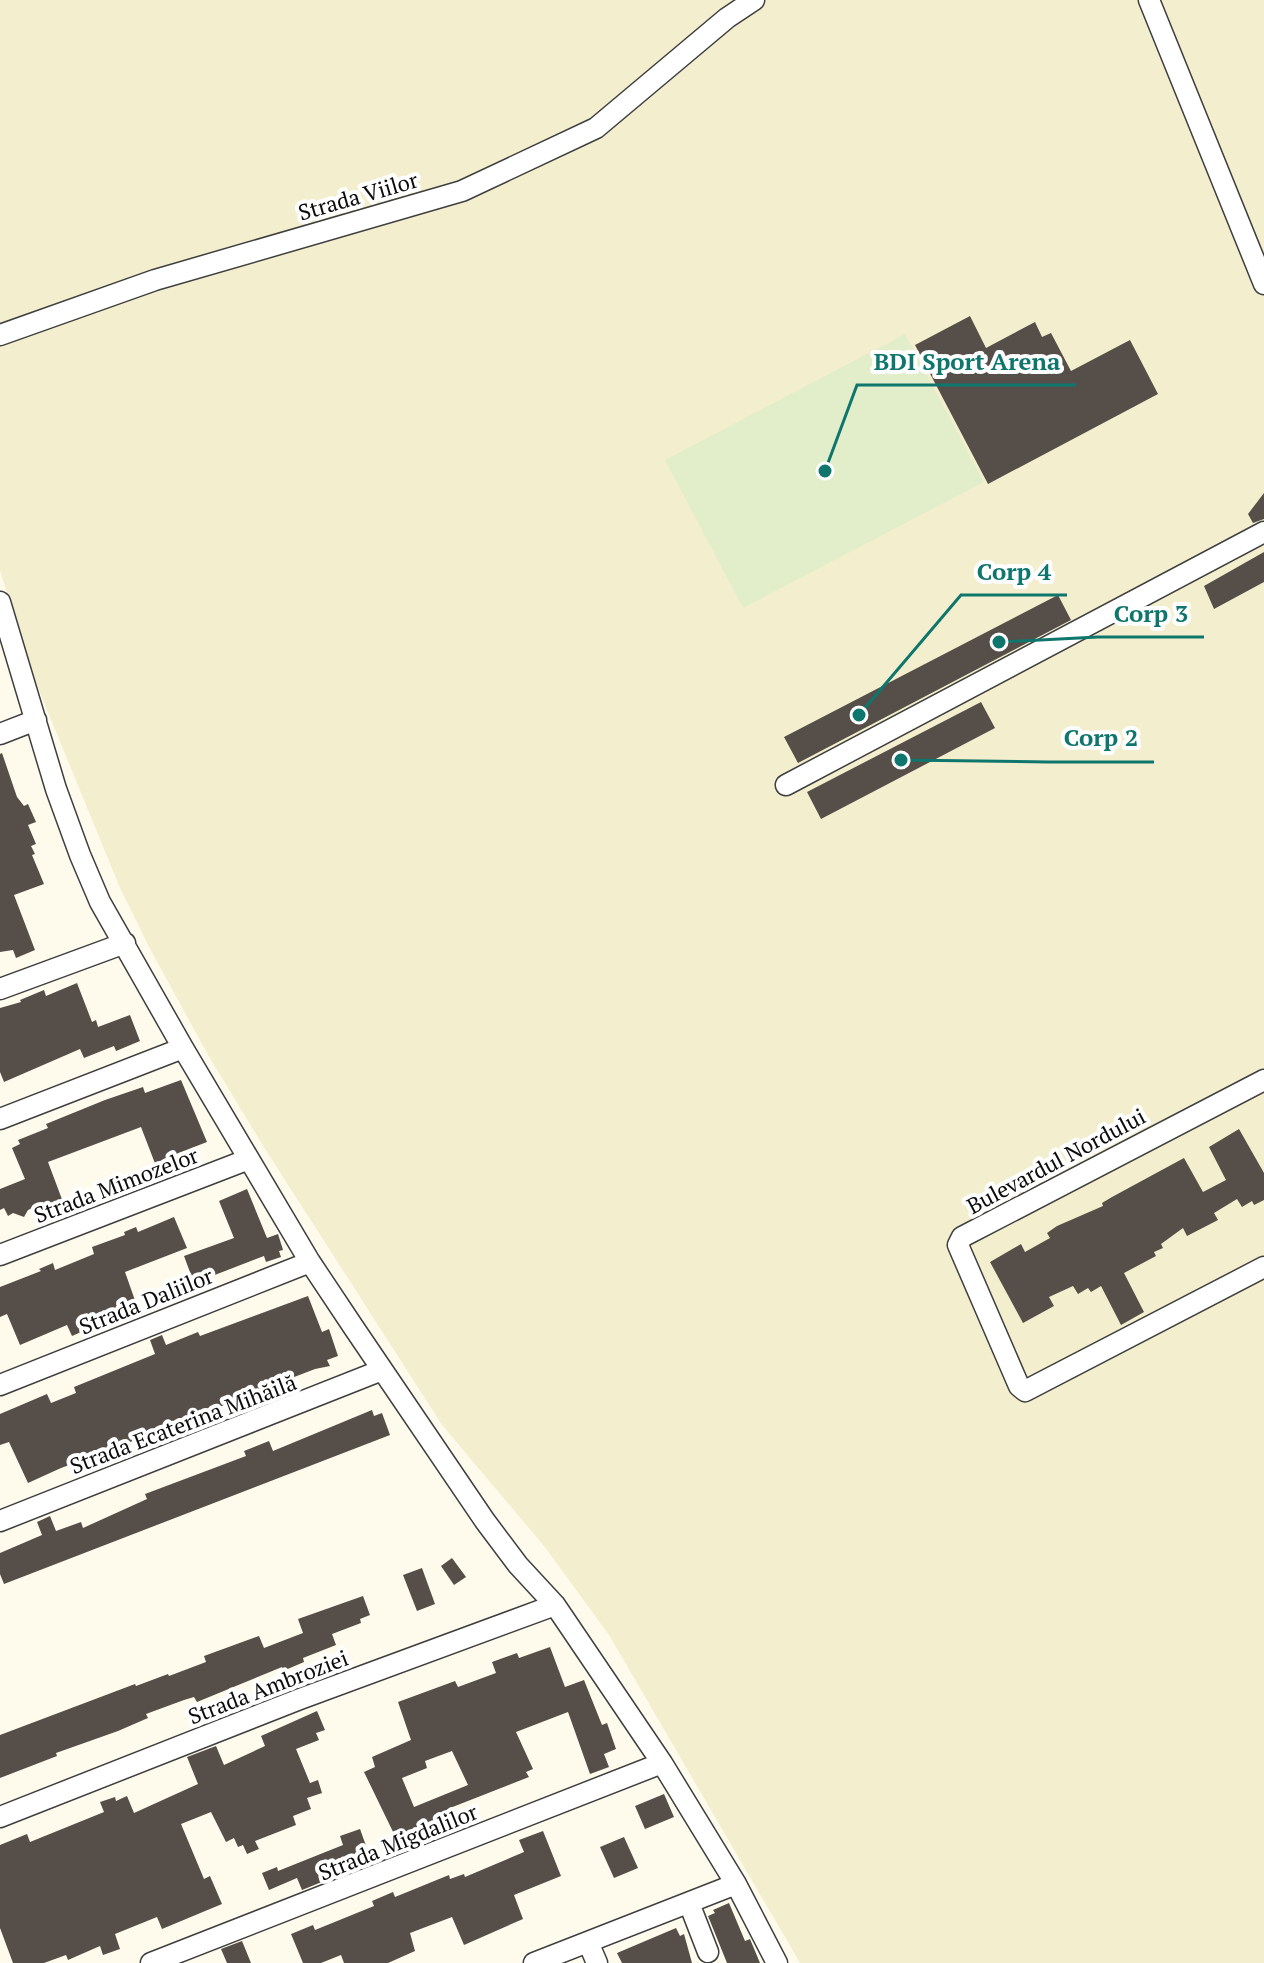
<svg xmlns="http://www.w3.org/2000/svg" width="1264" height="1963" font-family="'PT Serif',serif">
<rect width="100%" height="100%" fill="#fefbed"/>
<path fill="#f3efce" d="M0,0H1264V1963H800L609,1635L544,1546L442,1425L265,1149L208,1055L149,947L120,888L27,661L0,570Z"/>
<path fill="#e2eec9" d="M905,334L984,482L743,608L665,460Z"/>
<path fill="#554e49" fill-rule="evenodd" d="M970,316L986,348L1035,322L1042,337L1051,333L1071,371L1130,340L1158,394L988,484L915,345Z
M1264,493V519L1253,523L1248,514Z
M1264,552V582L1214,609L1204,586Z
M1058,595L1071,620L798,763L784,737Z
M981,702L995,728L821,819L807,792Z
M2,753L17,797L24,806L28,804L36,822L28,825L36,844L31,846L35,854L32,855L44,884L14,895L35,950L16,958L13,950L0,952V754Z
M77,983L92,1022L96,1020L98,1027L130,1015L140,1041L116,1051L114,1046L84,1058L80,1049L4,1082L0,1072V1008L21,1002L20,1000L44,990L46,996Z
M181,1080L207,1142L176,1154L177,1158L156,1166L141,1127L48,1162L63,1202L48,1207L46,1202L28,1210L24,1217L13,1213L8,1216L4,1208L0,1210V1189L25,1179L12,1148L20,1144L18,1140L48,1128L46,1124L105,1100L143,1087L145,1093Z
M1239,1129L1264,1173V1200L1254,1205L1252,1201L1242,1207L1237,1199L1214,1213L1218,1220L1187,1236L1183,1228L1161,1244L1163,1248L1154,1252L1156,1256L1124,1273L1144,1312L1121,1325L1101,1286L1091,1292L1088,1288L1078,1294L1073,1286L1049,1297L1054,1306L1023,1323L990,1262L1021,1244L1025,1252L1050,1238L1047,1233L1057,1226L1103,1206L1102,1203L1112,1197L1184,1158L1203,1192L1226,1180L1209,1147Z
M247,1189L267,1238L278,1234L283,1250L279,1251L281,1257L266,1262L264,1256L194,1283L184,1256L234,1238L219,1201Z
M174,1217L187,1248L125,1272L137,1306L93,1322L95,1326L72,1336L67,1325L20,1345L7,1314L0,1317V1287L41,1271L39,1269L53,1263L55,1270L94,1254L92,1247L125,1235L124,1232L136,1227L138,1232Z
M308,1296L322,1332L329,1329L338,1356L327,1360L330,1366L315,1369L229,1402L213,1411L61,1468L28,1483L9,1442L0,1445V1414L47,1394L51,1403L76,1393L74,1387L155,1354L150,1340L162,1335L166,1345L198,1332L200,1336Z
M372,1410L374,1416L382,1413L390,1435L4,1584L0,1574V1553L42,1535L37,1522L50,1516L56,1531L81,1522L83,1528L147,1499L145,1494L246,1456L244,1451L269,1441L273,1451Z
M452,1558L466,1577L454,1585L441,1566Z
M422,1568L435,1604L417,1611L403,1575Z
M363,1596L370,1615L360,1619L361,1623L332,1634L336,1645L303,1658L304,1662L283,1671L282,1667L197,1702L194,1697L184,1700L146,1714L148,1718L118,1731L56,1753L57,1756L0,1778V1735L135,1684L136,1686L168,1674L169,1676L206,1662L204,1656L259,1636L264,1648L303,1633L298,1619Z
M550,1647L565,1687L584,1680L602,1725L607,1723L616,1749L604,1754L609,1767L590,1774L568,1712L516,1732L533,1769L526,1772L529,1777L450,1808L456,1825L440,1831L438,1824L425,1829L423,1825L396,1838L364,1772L375,1767L372,1757L411,1740L398,1702L455,1681L458,1687L496,1673L492,1662L517,1653L519,1658ZM452,1751L468,1785L414,1807L402,1778L427,1768L425,1761Z
M317,1711L325,1730L316,1733L319,1740L296,1749L310,1783L318,1780L322,1793L307,1798L311,1809L293,1816L296,1825L255,1841L259,1849L247,1854L243,1845L238,1847L234,1838L226,1842L211,1812L181,1824L204,1879L210,1876L222,1904L162,1929L157,1917L115,1934L120,1949L103,1955L100,1946L68,1960L66,1955L44,1963H13L0,1928V1845L27,1834L30,1842L104,1812L100,1802L115,1797L116,1801L127,1796L134,1813L198,1784L187,1757L216,1746L224,1765L265,1746L261,1736Z
M664,1794L674,1817L645,1829L635,1806Z
M360,1829L369,1854L330,1867L334,1877L302,1890L297,1878L269,1890L262,1873L277,1867L278,1871L343,1845L340,1836Z
M543,1831L561,1876L514,1895L523,1919L464,1945L452,1917L410,1933L415,1951L388,1963H344L341,1955L321,1963H303L291,1934L313,1925L315,1930L374,1906L372,1901L393,1892L395,1897L449,1875L450,1879L464,1874L465,1877L524,1852L519,1840Z
M624,1837L638,1868L614,1878L600,1847Z
M729,1903L745,1941L750,1939L760,1963H727L708,1916L715,1913L713,1910Z
M676,1928L680,1936L684,1934L692,1963H622L617,1953Z
M242,1941L251,1963H227L221,1949Z"/>
<g fill="none" stroke-linecap="round" stroke-linejoin="round">
<defs>
<path id="minor" d="M1149,0L1264,284
M0,335L155,280L462,191L596,128L727,18L754,0
M0,602L56,789L80,855L100,902L183,1048L310,1262L354,1328L485,1521L518,1565L555,1605L662,1763L736,1884L777,1963
M0,734L36,720
M786,785L1264,532
M0,989L125,943
M1264,1080L962,1237L958,1245L1019,1386L1025,1391L1264,1267
M0,1119L183,1048
M0,1255L249,1159
M0,1385L310,1262
M0,1521L382,1370
M0,1817L300,1699L555,1605
M689,1903L708,1952
M588,1942L597,1963
M151,1963L662,1763
M534,1963L736,1884"/>
</defs>
<use href="#minor" stroke="#3f3f3f" stroke-width="23"/>
<use href="#minor" stroke="#fff" stroke-width="20"/>
</g>
<g text-anchor="middle" stroke-width="8" stroke-linejoin="round" paint-order="stroke">
<g font-size="22" fill="#0c0c0c" stroke="#fff">
<text transform="translate(358 196) rotate(-16)" y="8">Strada Viilor</text>
<text transform="translate(1056 1161) rotate(-28)" y="8">Bulevardul Nordului</text>
<text transform="translate(116 1185) rotate(-21)" y="8">Strada Mimozelor</text>
<text transform="translate(146 1301) rotate(-22)" y="8">Strada Daliilor</text>
<text transform="translate(183 1424) rotate(-21)" y="8">Strada Ecaterina Mihăilă</text>
<text transform="translate(268 1687) rotate(-21)" y="8">Strada Ambroziei</text>
<text transform="translate(398 1842) rotate(-22)" y="8">Strada Migdalilor</text>
</g>
</g>
<path fill="none" stroke="#0f766e" stroke-width="3" d="M825 471L857 385H1076M859 715L961 595H1067M999 642L1098 637H1204M901 760L1048 762H1154"/>
<g fill="#0f766e" stroke="#fff" stroke-width="3">
<circle cx="825" cy="471" r="8"/>
<circle cx="859" cy="715" r="8"/>
<circle cx="999" cy="642" r="8"/>
<circle cx="901" cy="760" r="8"/>
</g>
<g font-size="24" text-anchor="middle" font-weight="bold" fill="#0f766e" stroke="#fff" stroke-width="8" stroke-linejoin="round" paint-order="stroke">
<text x="967" y="370">BDI Sport Arena</text>
<text x="1014" y="580">Corp 4</text>
<text x="1151" y="622">Corp 3</text>
<text x="1101" y="746">Corp 2</text>
</g>
</svg>
